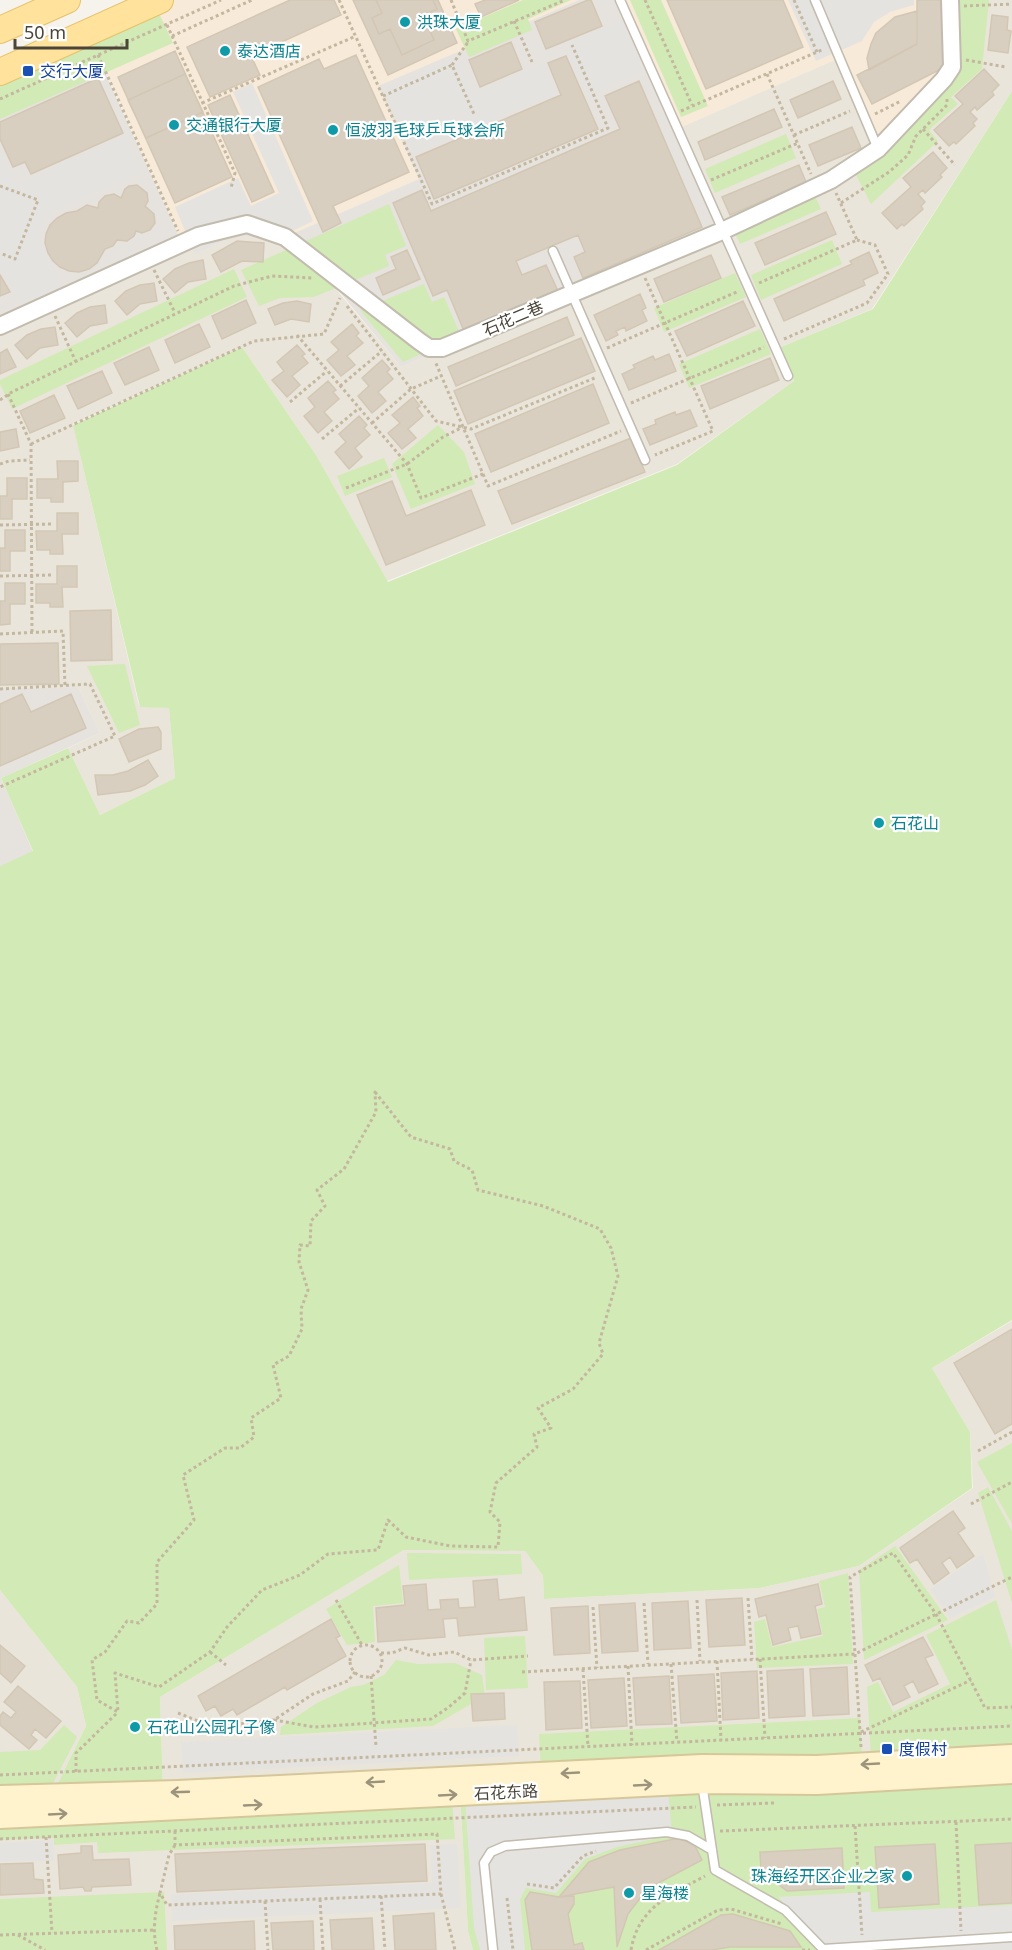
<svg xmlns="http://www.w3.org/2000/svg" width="1012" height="1950" font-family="'Noto Sans','Noto Sans SC',sans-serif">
<rect width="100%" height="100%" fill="#f6f3ec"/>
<path fill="#eae5da" d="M951,0H1012V91L872,309L781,347L794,381L677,464L387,581L316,455L242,347L73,424L139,706L169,708L175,778L100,815L68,748L100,733L78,687L0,688V326L247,224L285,237L324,275L401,367L722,231L677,129L839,58Z
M1012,1321V1756L163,1792L160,1697L404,1550L525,1551L543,1576L544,1599L760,1588L859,1566L973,1488L970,1432L932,1368Z
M0,1590L77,1687L86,1726L52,1795L0,1797Z
M460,1794L468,1931L473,1950H0V1817Z"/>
<path fill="#f7ead8" d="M161,0H579L378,86L419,179L285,237L247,224L182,242L88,33Z
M620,0H951L952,67L878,148L839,58L677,129Z"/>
<path fill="#e6e2dd" d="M579,0H620L722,231L401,367L325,274L285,237L419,179L378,86Z
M87,33L182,243L0,325V72Z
M78,687L100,733L1,778L33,852L0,866V688Z"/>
<path fill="#d2eab5" d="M523,0H571L528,19L532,30L469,57L456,29Z
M630,0H661L708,106L681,117Z
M956,0H989L982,69L951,97L958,104L929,130L938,141L871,204L854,171L950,81Z
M157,9L173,43L0,119V79Z
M1012,91V1320L932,1368L970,1432L972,1488L859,1566L760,1588L544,1599L543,1576L525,1551L404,1550L160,1697L163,1792L52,1795L86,1726L77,1687L0,1590V866L33,851L1,778L68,748L100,815L175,778L169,708L140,707L73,425L242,347L316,455L388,582L677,465L794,381L781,347L873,309Z
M786,134L796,158L715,193L705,169Z
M810,185L821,209L740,244L729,220Z
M389,204L406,246L385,255L389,266L314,297L280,298L259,306L241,270Z
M832,240L842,264L761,300L751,275Z
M234,269L247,297L12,409L0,384V380Z
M735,273L746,297L664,332L654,308Z
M424,284L432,302L444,297L461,336L403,362L360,310Z
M760,329L771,354L689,388L679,364Z
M438,425L464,452L475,484L411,509L392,464Z
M384,458L392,477L345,496L337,476Z
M125,664L140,725L119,733L87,666Z
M1012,1443V1524L977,1462Z
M988,1487L1012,1531V1603L978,1493Z
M895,1546L948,1620L864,1660L859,1570Z
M407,1553L521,1554L522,1574L409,1580Z
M399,1565L403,1603L373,1606L375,1642L347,1645L326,1609Z
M848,1573L853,1664L757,1668L754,1622L765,1619L772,1647L823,1636L817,1609L825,1607L819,1581Z
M996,1600L1012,1650V1751L871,1758L867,1687L878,1682L893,1712L950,1684L926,1635Z
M525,1636L528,1688L486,1690L484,1638Z
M396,1660L418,1664L455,1663L482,1675L485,1696L433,1726L280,1735L281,1727L317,1703L351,1687L363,1685L384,1675Z
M860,1718L862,1761L541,1770L539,1734Z
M64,1725L77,1737L49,1791L0,1793V1752L40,1750Z
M1012,1773V1950H473L468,1931L460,1794Z
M452,1800L455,1839L98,1853L97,1842L54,1845V1838L0,1840V1820Z
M164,1892L167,1950H0V1899Z"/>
<path fill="#e5e3e0" d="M788,0H914V5L890,12L874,22L862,41L816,61Z
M622,20L644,70L587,94L565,45Z
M458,57L474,94L543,64L556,93L413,155L385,90Z
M252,83L313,221L276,239L235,235L195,254L175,207L238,178L251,206L279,193L233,92Z
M126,136L142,171L48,213L41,221L39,238L64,291L23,308L10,283L0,270V149L16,184Z
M983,1554L995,1597L950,1618L930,1589Z
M517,1725L519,1756L183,1773L181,1742Z
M668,1789L672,1835L617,1847L585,1859L556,1893L526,1888L520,1899L525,1950H480L474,1928L465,1799Z
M53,1840L54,1861L0,1862V1843Z
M457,1844L461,1908L172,1921L171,1894L432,1883L430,1845Z
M870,1892L871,1912L1012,1905V1950H828L778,1897Z"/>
<path fill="#d8cfc1" stroke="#d3c7b4" stroke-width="1.5" d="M290,0H334L341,15L251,56L260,75L210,97L187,47Z
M353,0H438L457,43L388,75Z
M376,0H433L437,9L423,15L434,40L402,55L390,29L379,34L372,18L382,13Z
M485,0H519L481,17L475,4Z
M588,0H591L602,26L546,49L535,22Z
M667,0H783L803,47L706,89Z
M917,0H946L947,66L872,104L857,75L917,44Z
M917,11V44L869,70L867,58L871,44L876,33L895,17Z
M992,15L1008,17L1007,30L1011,31L1008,53L988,50Z
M511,42L522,69L480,87L469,60Z
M175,51L232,177L175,203L118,77Z
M356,55L409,172L333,206L341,223L323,232L258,87L319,59L324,69Z
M566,56L598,129L434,199L416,157L561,95L548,63Z
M984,69L999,85L992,92L994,95L977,110L975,107L970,112L977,119L973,123L975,126L956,144L954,142L949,146L934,130L963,104L955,96Z
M185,74L203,112L146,138L128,100Z
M98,78L123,133L31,174L25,162L13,167L0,139V122Z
M639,81L702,227L583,278L574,257L585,252L578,235L516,261L522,275L546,265L558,291L464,331L447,290L433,296L393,203L422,190L431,211L620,129L605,96Z
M833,81L841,99L798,118L790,100Z
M230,95L274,192L252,202L208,105Z
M774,109L782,127L705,160L698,142Z
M852,127L861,148L818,166L809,145Z
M933,152L947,168L940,175L942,177L925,193L923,190L918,194L925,202L921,206L923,209L904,226L902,224L897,229L882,213L911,187L903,178Z
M799,165L806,182L730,215L722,197Z
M137,185L147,193L148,201L145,206L154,214L155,223L150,230L142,233L136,231L134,236L127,241L117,240L113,246L105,249L97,263L89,269L79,272L69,271L60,267L53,261L48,253L45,243L46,234L50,225L57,218L66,213L77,211L87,205L98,208L99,202L105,196L114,194L121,198L125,189L129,186Z
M826,212L836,234L765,265L755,243Z
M237,241L264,243L263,262L242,261L221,272L212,255Z
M407,250L420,279L383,295L376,278L396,269L391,257Z
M869,252L878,273L863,280L865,285L784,321L774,299L852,264L850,261Z
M711,255L721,278L664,302L654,279Z
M203,260L206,279L188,282L175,293L163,279L175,269L189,263Z
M0,275L10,292L0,296Z
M154,283L157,301L140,304L127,315L115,301L126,291L140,285Z
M640,294L646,308L642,310L647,321L626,331L625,327L616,331L618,335L606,341L594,315Z
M246,300L256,323L222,339L212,316Z
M297,301L311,304L309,322L291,319L275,325L268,309L283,303Z
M743,301L755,326L687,356L675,331Z
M105,305L107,323L90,326L77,337L65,323L77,313L90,307Z
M567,317L574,335L456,386L448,367Z
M199,324L210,347L175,363L165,340Z
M352,324L359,333L356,336L363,343L347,356L355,365L341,376L327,360L339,350L331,342Z
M55,327L58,345L40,348L27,359L15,345L27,335L41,329Z
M581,338L595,371L468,424L454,391Z
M297,345L305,354L302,356L308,363L292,376L300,385L287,397L272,380L284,371L277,362Z
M149,347L159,370L125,385L114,363Z
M7,349L16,367L0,374V353Z
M669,354L676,371L629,390L622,374L635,368L633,365L653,356L655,360Z
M770,358L779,380L710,409L701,386Z
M382,360L390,369L387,372L393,379L378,392L386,401L372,413L358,396L369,386L362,378Z
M102,371L112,393L78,409L67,386Z
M328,381L336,390L333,392L339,399L324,412L332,421L318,433L304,416L315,407L308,398Z
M593,384L609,423L491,472L475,434Z
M54,395L65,418L30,433L20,411Z
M413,397L420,406L417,408L423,416L408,429L416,438L402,449L388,433L400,423L392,415Z
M690,410L697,426L650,445L643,429L656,424L655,420L675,412L676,415Z
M359,416L367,425L364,428L370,435L355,448L362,457L349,469L335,452L346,442L339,434Z
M16,429L19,447L0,451V432Z
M631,438L645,472L512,524L498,491Z
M57,461H78V481L63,482V502H51V498H37V479H58Z
M7,478H27V499H12V519H0V496H7Z
M392,481L406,516L471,490L485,525L386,565L357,495Z
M57,513H78V534H62L63,554H50V550H37L36,531H57Z
M5,530H25V551H10V571H0V548H5Z
M57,566H77V587H62L63,607H50V603H36V584H57Z
M5,583H25V604H10V624L0,625V601H5Z
M111,610L112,660L71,661L70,611Z
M58,643L59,684L0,685V644Z
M22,694L31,712L71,694L86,728L0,766V704Z
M158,727L161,732V749L129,762L119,739L139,729Z
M148,760L158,776L145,785L130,791L98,795L95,775H113L128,771Z
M1012,1329V1424L995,1434L954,1363Z
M953,1511L965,1528L958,1533L974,1556L957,1568L950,1557L942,1563L949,1573L934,1584L917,1559L910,1563L900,1548Z
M497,1579L499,1600L524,1597L527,1630L459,1636L457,1618L443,1619L445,1637L378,1642L376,1608L405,1605L403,1586L426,1584L428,1610L441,1609L440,1600L458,1599L459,1608L475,1607L473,1581Z
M818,1584L822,1604L815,1606L821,1634L801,1638L798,1626L788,1628L791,1640L773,1645L766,1615L759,1617L755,1599Z
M742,1598L745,1645L709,1647L706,1600Z
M688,1601L691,1648L654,1650L652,1603Z
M635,1603L638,1651L602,1653L599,1605Z
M588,1606L590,1653L554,1655L551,1608Z
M331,1619L340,1636L336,1638L346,1656L287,1690L285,1687L237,1715L233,1709L221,1716L215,1706L206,1711L198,1696Z
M923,1637L933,1655L925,1658L938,1684L919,1693L913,1681L904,1686L910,1697L893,1705L880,1678L873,1681L865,1665Z
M0,1645L25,1666L11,1683L0,1673Z
M847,1667L849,1714L813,1716L810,1669Z
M803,1669L805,1716L769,1718L767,1671Z
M757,1671L759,1718L723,1720L721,1673Z
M714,1674L717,1721L681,1723L678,1676Z
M669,1676L672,1724L636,1725L633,1678Z
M624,1678L627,1726L591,1728L588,1680Z
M580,1681L582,1728L546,1730L544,1682Z
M18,1686L61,1721L46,1738L35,1729L31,1735L37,1740L29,1749L0,1725V1716L3,1712L11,1718L16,1712L4,1702Z
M504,1693L505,1719L473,1721L471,1694Z
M679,1838L695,1846L702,1860L647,1889L628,1914L617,1947L614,1887L559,1897L589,1862L620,1850Z
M1012,1843V1903L979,1905L975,1845Z
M425,1844L427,1881L177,1892L175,1854Z
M935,1844L939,1904L879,1908L875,1847Z
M81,1846H92L93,1860L129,1859L131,1885L92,1887L91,1891H85L83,1887L60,1889L58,1855L81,1853Z
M842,1848L844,1888L787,1891L761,1871L760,1852Z
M33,1863L34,1879L43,1880L44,1893L0,1895V1864Z
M530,1892L559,1897L574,1896V1904L568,1914L574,1945L582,1943L584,1950H532L525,1900Z
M434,1913L436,1950H395L393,1916Z
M733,1914L790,1931L801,1947H730L712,1950H659L721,1915Z
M372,1918L374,1950H332L330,1920Z
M254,1921L255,1950H175L174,1926Z
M313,1921L314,1950H273L271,1923Z"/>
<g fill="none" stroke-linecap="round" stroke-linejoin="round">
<defs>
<path id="lane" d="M620,0L788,376
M815,0L878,149
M553,251L645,460
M702,1783L715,1870L785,1910L823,1949L1012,1937
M493,1950L484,1863L491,1852L505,1846L667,1832L688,1836L712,1850"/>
<path id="street" d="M0,326L198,236L247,224L285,237L419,341L429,348H442L722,231L831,180L878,149L944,79L952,67L950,0"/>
<path id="secondary" d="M0,1797L178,1792L702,1766L817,1767L1012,1756
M0,1817L702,1782L817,1783L1012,1772"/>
<path id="primary" d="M0,30L67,0
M0,72L160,0"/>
</defs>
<use href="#lane" stroke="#c2bbae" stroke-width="11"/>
<use href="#street" stroke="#c2bbae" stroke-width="20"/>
<use href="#secondary" stroke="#d6c79b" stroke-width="26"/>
<use href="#primary" stroke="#e6c16a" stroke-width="28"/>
<path stroke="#c4b79f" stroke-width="3" stroke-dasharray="3 3" stroke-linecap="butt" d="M339,0L432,204L608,128L572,45
M451,0L468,41L565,0
M645,0L692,105
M794,0L817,52
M964,6L1012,4
M514,21L532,62
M167,25L235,173L231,188
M172,36L252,0
M98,55L178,231
M966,60L1006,67
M452,65L468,42
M767,74L811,174
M383,96L452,65L474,114
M0,99L221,0
M202,103L356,36
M681,111L824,49
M875,114L901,101
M923,129L955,165
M794,135L850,111
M711,180L798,143
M0,186L38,200L15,259L0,253
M841,203L889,172L908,155L916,136L947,105V98
M154,270L175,313
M645,278L713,431L655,455
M759,283L857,240L836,193
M347,306L436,421L471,429L597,377
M55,316L76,362
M297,335L407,464L421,498L483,474L435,361
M784,339L867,303L888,274L875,245L857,240
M607,348L739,291
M340,386L382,351
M8,394L31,444L32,633
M0,400L12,392L234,286L272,276L312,278
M290,402L327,371
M631,403L764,347
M372,423L411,389L441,376
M322,439L359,408
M31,444L254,341L324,334L340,298
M0,464L9,461L30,460
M483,474L488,486L621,431
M346,488L407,464L443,437L463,427
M0,525L54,524
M0,576L54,575
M0,634L63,631L65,686
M0,689L90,684L115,736L0,787
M375,1092L411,1137L450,1149L454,1161L472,1170L478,1190L543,1206L600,1229L611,1248L618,1276L599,1343L603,1354L573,1389L538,1408L551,1428L534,1434L537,1447L496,1483L490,1512L500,1522L498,1547L450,1546L406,1537L388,1520L378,1550L328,1554L300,1575L262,1590L227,1627L210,1652L159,1687L115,1673L118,1712L97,1700L92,1660L105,1652L127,1621L139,1623L157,1604V1562L194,1520L183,1475L225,1448H240L254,1437L251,1418L281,1398L273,1365L289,1356L302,1329L301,1309L308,1290L299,1262L300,1245L310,1246L311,1221L325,1206L317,1190L344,1169L376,1112Z
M978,1451L1012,1432
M971,1504L1012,1482
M748,1598L752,1659
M336,1600L362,1645
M697,1600L700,1661
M644,1603L648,1664
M593,1607L597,1668
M350 1661a16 16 0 1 1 32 0a16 16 0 1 1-32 0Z
M210,1652L226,1665
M381,1653H392L405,1648L429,1655L454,1652L471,1660L528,1656
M760,1659L765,1738
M717,1661L721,1740
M671,1664L677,1742
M628,1666L632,1745
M583,1669L588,1747
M522,1672L855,1654L1012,1577
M371,1676L376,1747
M178,1713L213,1727L274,1720L313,1694L348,1681L355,1672
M274,1720L314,1727L431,1719L449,1707L465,1693L471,1660
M861,1732L971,1680
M861,1747L850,1577L893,1553L936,1614L985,1708L1012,1707
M76,1772V1753L118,1712
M0,1775L1012,1726
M717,1805L774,1803
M956,1822L961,1931
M855,1826L862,1935
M175,1831V1845L437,1834L441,1894L167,1905L160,1893L169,1855L175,1845
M720,1831L1012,1819
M46,1837L52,1933
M0,1839L696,1807
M527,1884L554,1888L583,1856L596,1851
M441,1894L455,1950
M381,1896L385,1950
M507,1898L513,1950
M320,1899L323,1950
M265,1901L268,1950
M0,1935L154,1930
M18,1935L45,1950
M157,1950C152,1931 155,1912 160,1893
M631,1950C638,1907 672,1894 705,1876
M646,1950L718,1910L731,1909L782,1924
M802,1950H810"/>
<use href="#lane" stroke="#fff" stroke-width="8"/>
<use href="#street" stroke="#fff" stroke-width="16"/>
<use href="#secondary" stroke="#fff3cd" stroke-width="22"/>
<use href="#primary" stroke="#ffe39c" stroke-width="26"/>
</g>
<defs><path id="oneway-shaft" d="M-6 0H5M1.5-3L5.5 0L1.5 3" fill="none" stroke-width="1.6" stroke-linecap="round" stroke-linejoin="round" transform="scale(1.5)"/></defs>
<g stroke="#9c937c">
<use href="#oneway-shaft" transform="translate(870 1764) rotate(177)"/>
<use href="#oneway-shaft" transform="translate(570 1773) rotate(177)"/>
<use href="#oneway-shaft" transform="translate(375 1782) rotate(177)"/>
<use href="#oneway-shaft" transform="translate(643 1785) rotate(-3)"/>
<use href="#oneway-shaft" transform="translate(180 1792) rotate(178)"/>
<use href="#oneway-shaft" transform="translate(448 1795) rotate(-3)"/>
<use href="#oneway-shaft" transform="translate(253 1805) rotate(-3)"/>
<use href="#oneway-shaft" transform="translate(58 1814) rotate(-3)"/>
</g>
<g fill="#0f9aa8" stroke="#fff" stroke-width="2">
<circle cx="405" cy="22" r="6"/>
<circle cx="225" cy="51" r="6"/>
<circle cx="174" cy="125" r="6"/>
<circle cx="333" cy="130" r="6"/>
<circle cx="879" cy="823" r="6"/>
<circle cx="135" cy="1727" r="6"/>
<circle cx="907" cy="1876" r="6"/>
<circle cx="629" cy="1893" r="6"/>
</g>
<g fill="#1a4fb4" stroke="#fff" stroke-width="2">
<rect x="22" y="65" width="12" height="12" rx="3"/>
<rect x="881" y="1743" width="12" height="12" rx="3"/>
</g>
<g text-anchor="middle" stroke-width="4.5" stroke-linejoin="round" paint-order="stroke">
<g font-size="16" fill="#0d838f" stroke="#fff" text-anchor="start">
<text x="417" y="28">洪珠大厦</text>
<text x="237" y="57">泰达酒店</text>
<text x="186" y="131">交通银行大厦</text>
<text x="345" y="136">恒波羽毛球乒乓球会所</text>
<text x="891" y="829">石花山</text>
<text x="147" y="1733">石花山公园孔子像</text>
<text x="895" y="1882" text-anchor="end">珠海经开区企业之家</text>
<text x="641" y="1899">星海楼</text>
</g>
<g font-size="16" fill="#164399" stroke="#fff" text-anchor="start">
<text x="40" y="77">交行大厦</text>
<text x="899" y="1755">度假村</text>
</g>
<g font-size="16" fill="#4b4439" stroke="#fff">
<text transform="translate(513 318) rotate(-23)" y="6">石花二巷</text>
<text transform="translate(506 1792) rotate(-3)" y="6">石花东路</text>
</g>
</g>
<path d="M15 39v9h112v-9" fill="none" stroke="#4b4439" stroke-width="3"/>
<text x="24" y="39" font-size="18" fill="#4b4439" stroke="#ffffff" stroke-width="4.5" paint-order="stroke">50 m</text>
</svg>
